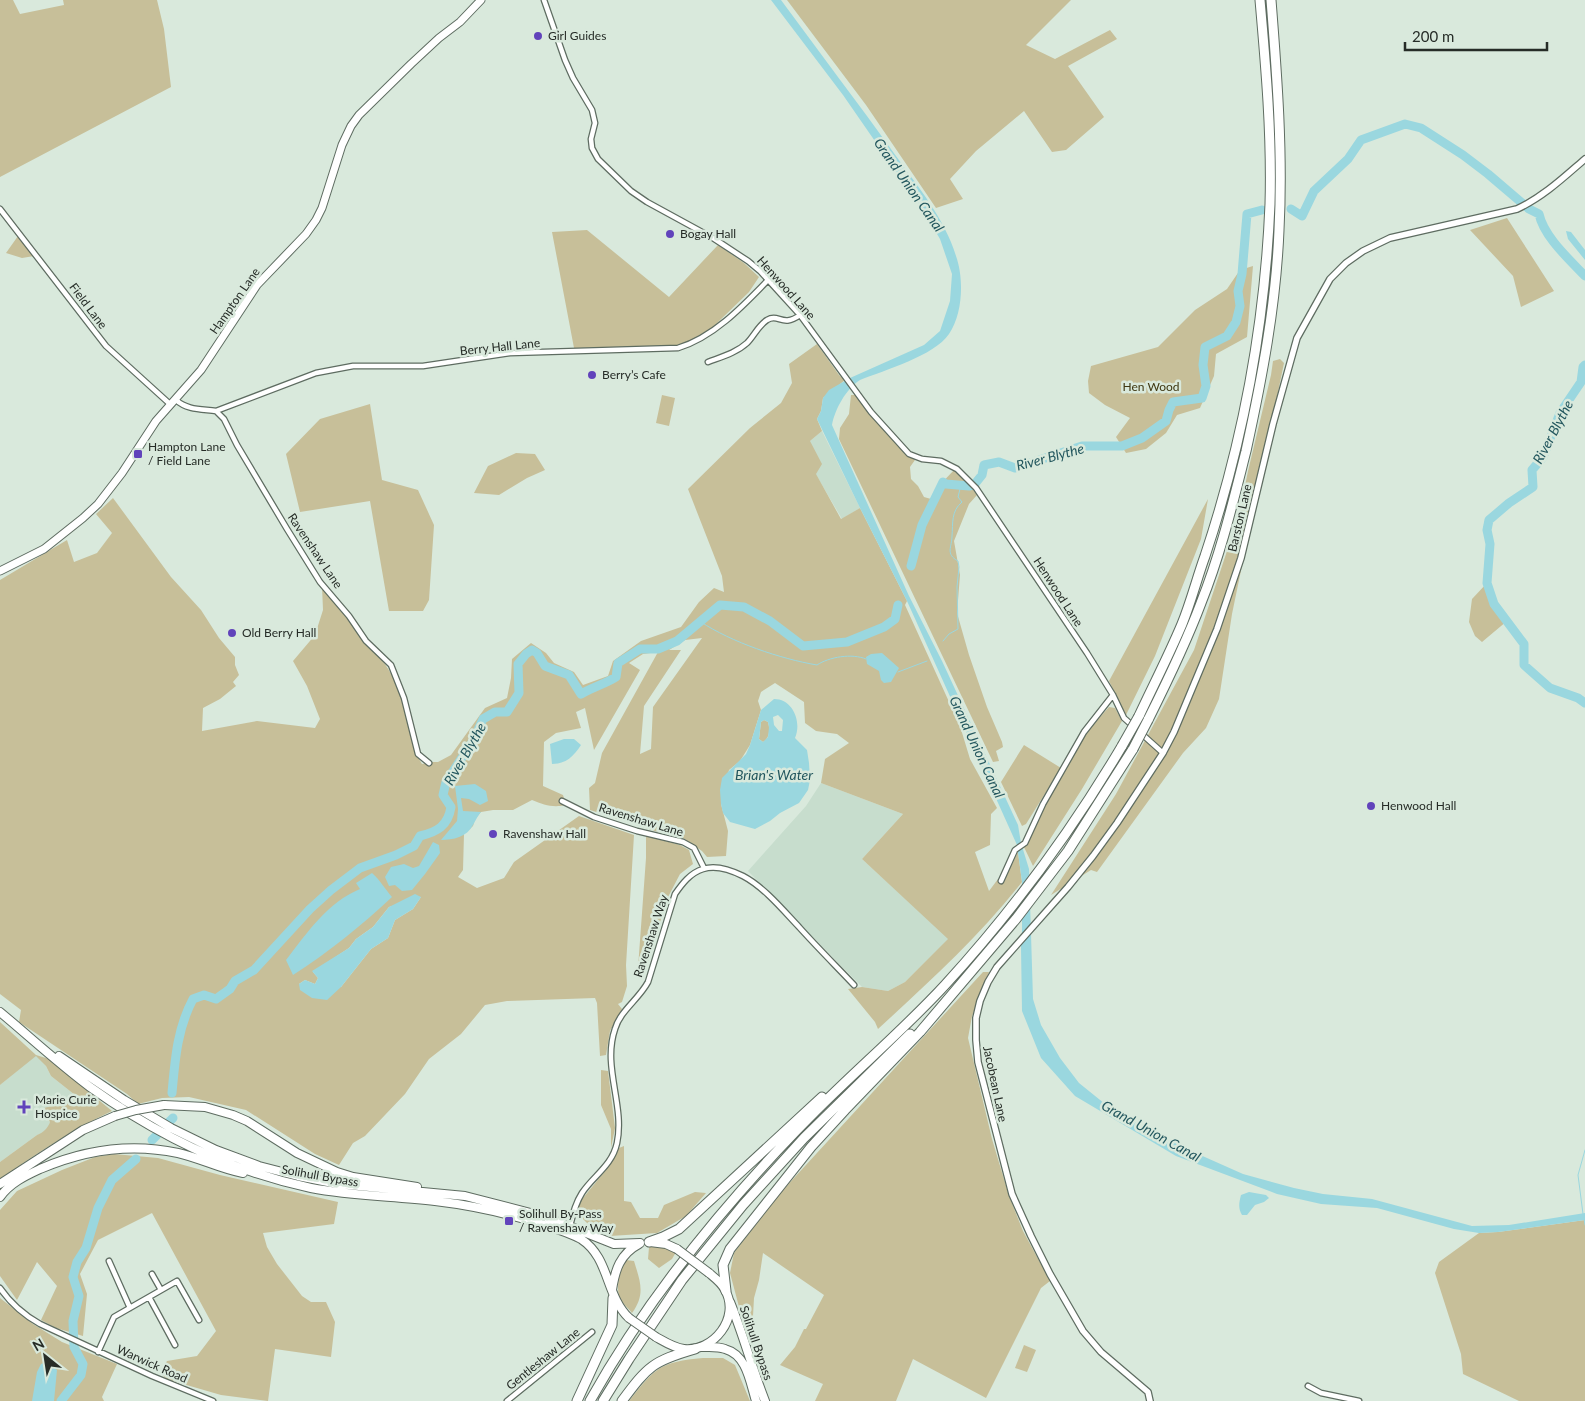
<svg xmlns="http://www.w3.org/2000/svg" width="1585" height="1401" font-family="Lato,sans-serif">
<rect width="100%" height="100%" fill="#d9e9dc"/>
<path fill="#c7ddcd" d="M822,431L860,508L842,519L815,473L810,441Z
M821,783L903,814L862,859L949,939L905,982L888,991L862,987L748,871L806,806Z
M36,1055L46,1066L51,1076L75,1095L74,1100L67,1103L55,1104L42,1112L50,1122L49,1127L41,1134L37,1135L0,1162V1085Z"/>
<path fill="#c7bf99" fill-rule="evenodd" d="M0,0H13L20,14L64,5L63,0H157L164,29L171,87L0,177Z
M787,0H1071L1026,45L1055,59L1110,30L1117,39L1068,66L1104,117L1066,150L1052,152L1024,111L976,151L950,179L963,199L936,208L866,105Z
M1507,218L1554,291L1521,307L1513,276L1470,230Z
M587,230L669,297L718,245L744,263L759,277L749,292L714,326L696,341L673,347L574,348L552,232Z
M18,236L34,256L22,258L6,253Z
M1253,266L1247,337L1216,354L1214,376L1200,408L1177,415L1166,433L1146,449L1126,453L1116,437L1130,418L1105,405L1089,393L1088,381L1091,366L1158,347L1195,310L1227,289L1240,270Z
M817,344L839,375L845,380L823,398L821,411L817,419L822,431L810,441L822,464L816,474L841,519L860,508L907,601L905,605L960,726L970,759L997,808L991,814L990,845L975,852L989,891L998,879L1003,882L1018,852L1022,882C980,936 928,983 878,1029L875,1022L848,989L862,987L888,991L905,982L948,939L862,859L903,814L821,783L825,759L849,743L837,734L816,731L805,723L804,702L775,683L761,692L758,701L761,710L750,745L740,761L729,770L721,804L728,831L726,856L707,857L702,851L683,838L658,832L590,810L589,788L595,783L602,753L658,652L643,654L629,663L640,670L594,750L585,708L576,712L581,728L556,733L544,742L543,786L563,795L566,805C553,808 544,805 532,800L513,810H493L481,812L475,819L473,826L464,834L463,870L458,877L477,888L504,878L514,862L579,816L634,835L626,965L627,986L622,1002L618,1004L622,1009L610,1031L606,1055L600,1056L597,1003L595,998L507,1001L485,1005L461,1034L429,1059L405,1094L365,1136L353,1143L339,1165L315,1154L246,1110L189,1097L162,1098L138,1104L127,1094L19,1022L21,1010L0,994V580L67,540L74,562L97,553L112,533L96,514L113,498L171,577L201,610L219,638L235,657V665L239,675L233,682L236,686L220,699L203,708L202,731L257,721L315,728L320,719L307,686L293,661L315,635L323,610L322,586L376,654C401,677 407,722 416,754L422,764L432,762H438L451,755L485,708L507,698L511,678L512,659L531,643L546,653L554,663L574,672L583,685L608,676L613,661L641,641L681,627L699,602L714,588L724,592L722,576L688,489L750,428L781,403L792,383L789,364ZM702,638L653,707L651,749L640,754L644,706L681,650H669L685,640ZM421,897L413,909L395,920L388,938L371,949L341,987L299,984L305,980L315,984L318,978L313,972L349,948L356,939L373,927L389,907Z
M1280,359L1284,363L1232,614L1219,699L1206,728L1183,753L1097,872L1091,870L1051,895L1116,794L1194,650L1239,515L1248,471L1271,375L1273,361Z
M662,395L675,398L669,426L656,423Z
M851,395H857L909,455L915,460L910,467L911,479L918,486L924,497L931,499L936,489L954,470L967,482L977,495L969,504L954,541L960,575L957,613L969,655L987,707L1002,742L1003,747L996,751L999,761L993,762L839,439L840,428L849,414Z
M370,404L382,480L418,490L434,525L429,600L423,611H389L370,501L300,512L286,454L320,419Z
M516,453L535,454L545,470L527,478L499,495L474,493L488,466Z
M1208,499L1201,539L1155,656L1126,715L1109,681Z
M1487,583L1494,604L1507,621L1482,642L1475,636L1469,622L1472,599Z
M1109,707L1115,708L1122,721L1082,789L1033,866L1024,847L1047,801L1086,733Z
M764,720L768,722C770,729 770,738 763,742L759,739L761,722Z
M1024,745L1061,768L1026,824L1022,826L1001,782Z
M646,836L680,845L689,850L693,864L680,874L667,899L645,972L638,968L646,858Z
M983,972H989L972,1016L968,1038L992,1139L1009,1196L1023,1231L1050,1281L1041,1288L986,1398L913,1359L896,1401H815L823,1384L780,1365L795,1347L804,1329H806L824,1295L763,1253L759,1280L754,1298L753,1316L749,1323H746L742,1318L730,1273L734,1253L772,1202Z
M0,1022L36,1055L49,1059L112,1111C72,1130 36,1154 0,1179V1162L37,1135C43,1133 48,1128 50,1122L41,1109C52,1105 64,1105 74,1100L75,1095L51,1076L46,1066L36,1056L0,1085Z
M601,1070L608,1071L615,1128L611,1148V1129L601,1105Z
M624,1146V1201L631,1202L640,1218H658L664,1205L695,1192L706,1193L686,1216L657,1233L610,1236L590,1226L576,1212L578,1204L606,1170L619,1148Z
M114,1154L158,1158L220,1175L338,1202L334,1224L263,1233L267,1247L277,1264L302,1296L311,1302H326L335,1322L331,1357L275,1349L268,1401L221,1395L166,1379L160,1372L167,1361L197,1356L216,1331L152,1213L98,1240L80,1274L87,1294L83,1336L56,1328L41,1320L57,1286L37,1262L17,1300L0,1276V1210L17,1191L62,1170L95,1157Z
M1585,1220V1401H1519L1463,1374L1461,1354L1435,1273L1439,1262L1479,1233L1498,1232Z
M659,1245L676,1252L672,1259L659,1268L648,1259L649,1247Z
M626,1260L634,1261C640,1281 646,1294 632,1313C628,1308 621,1302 619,1296C616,1284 620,1270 626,1260Z
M0,1298L33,1324L62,1342L117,1364L102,1397L104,1401H0Z
M1024,1345L1036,1350L1027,1372L1015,1368Z
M703,1358H723L735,1365L750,1401H629C656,1367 660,1362 703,1358Z"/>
<path fill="#9ad7df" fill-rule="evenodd" d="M771,0H781C819,52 858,103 896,156C918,187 945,219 956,256C964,278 963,314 949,334C934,356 885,370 860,380C846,389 835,409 832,425L909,596L942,661L1018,825L1021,843L1029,869L1033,999L1041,1025L1060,1058L1079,1083L1110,1108L1147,1129L1189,1150L1243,1174L1294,1188L1323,1194L1372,1199L1472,1226L1509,1225L1585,1213V1220L1498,1232L1479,1233L1454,1229L1377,1208L1321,1204L1277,1194L1176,1156L1075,1096L1041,1058L1022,1011L1021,947L1022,931V882L1017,845L907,601L860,508L817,419L821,411L823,398L829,390L850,378L924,345L940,331L950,301L952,274L940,239L924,212L843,95Z
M1566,231L1571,232L1585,250V260L1568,239Z
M882,653L899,668L891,682L884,683L881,680L879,671L867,664L866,657L871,654Z
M774,699C793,699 802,722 795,738L807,750L809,763L810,780L808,790L799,803L780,813L770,821L755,829L730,822L723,813L721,804L720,790L722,778L746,754L750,745L761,710ZM778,715L783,720L782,731H779L774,725L773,717ZM764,720L768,722L769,727L768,737L763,742L759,739L761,722Z
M564,739H574L581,745C574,756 566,764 552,764L550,744Z
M475,784L486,791L488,801L480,805L469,799L461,798L463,811L481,812C477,817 476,820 473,825C467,837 453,840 441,840L457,821L458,809L455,786Z
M433,842L439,845L440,853L425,874L412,890L402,891L395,885L389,886L385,877L391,867L404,864L413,868L419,866Z
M372,873C380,880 385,889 392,897C361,926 329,952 293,975L286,960C307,933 328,902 360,889L356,883Z
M415,894L421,897L413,909L395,920L388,938L371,949L341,987L327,1000L312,998L300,990L299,984L305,980L315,984L318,978L312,971L349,948L356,939L373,927L389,907Z
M1249,1192L1266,1195L1269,1198L1264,1202L1255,1205L1247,1215H1242C1238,1208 1239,1203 1241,1195Z
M44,1363L49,1364L57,1370L54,1401H32L37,1372L41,1364Z"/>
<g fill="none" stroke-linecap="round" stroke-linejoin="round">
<path stroke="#9ad7df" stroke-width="1" d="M701,622C731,642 781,659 817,665C829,657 852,653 866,659
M943,641L949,634L958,629L957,587L959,567L958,561C945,554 952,547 952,536C953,523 951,511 962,502L958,497L961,485
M898,672L927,661
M1583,1214L1578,1175L1585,1150
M1584,1218L1585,1225"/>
<path stroke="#9ad7df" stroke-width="9" d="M1291,209L1302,216L1314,191L1348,159L1361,140L1405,124L1421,128L1463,155L1488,174L1529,209L1539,214C1544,237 1569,259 1585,276
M1585,365L1583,367L1581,382L1560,413L1543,457L1532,470L1533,487L1509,503L1489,520L1487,530L1490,544L1487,583L1494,604L1524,644V665L1550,688L1578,698L1585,703
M911,566L922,525L943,482L946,484L969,486L974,485L982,475L984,465L999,462L1015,468L1082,446H1122L1142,438L1166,421L1169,410L1173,402L1202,398L1206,386L1203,365L1205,347L1227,336L1236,322L1240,306L1238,291L1242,274L1247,214L1262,210
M172,1093C175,1060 177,1029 193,999L204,995L216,999L230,989L235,981L254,970L310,909L331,890L360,868L396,855L414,846L420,836C437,832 448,826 451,807L443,795L446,782L473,741L483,719L495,712H507L519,693L518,664L526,654L532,650L537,653L545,666L569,675L581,694C593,687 605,684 616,677L618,663L640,649H658L677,641L720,605L744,607L770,621L803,646L847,642L884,627L895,619L898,605
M169,1122L173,1118
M152,1140L157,1135
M61,1401L81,1375L83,1364L74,1347L73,1321L79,1296L73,1277L77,1262L86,1248L98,1208L112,1180L136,1159"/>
<defs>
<path id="minor" d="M544,0L565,60L573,78L592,110L595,123L591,139L592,148L598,159L631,191L647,202L713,238L748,261L760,271L800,315L871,412L909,454L922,459L941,461L957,469L976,488L1087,653L1113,695L1124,718L1163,753
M0,209L106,346L171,405
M708,362C721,357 736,353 747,343C754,336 758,326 767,320C779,313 782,328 800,315
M176,400C187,410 201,409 216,411L224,419L237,445L287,529L320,582L349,616L366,641L391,665L404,698L418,754L429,763
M216,411L316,373L353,366H423L510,353L678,348C714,337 743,306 769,279
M562,801L594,817L637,831L683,842L694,848L704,868
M1001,881L1015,850L1025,843L1043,804L1084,732L1113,695
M570,1226C573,1214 575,1204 582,1193C593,1176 612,1166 617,1143C625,1105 602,1067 615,1029C620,1011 639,999 648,982L675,894C682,884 690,873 703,869C715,865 731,870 743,876C764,887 783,910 799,927C817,947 836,966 854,985
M109,1261L130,1308
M152,1274L161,1290
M0,1288C11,1304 24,1315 40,1324L152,1376L213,1401
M149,1297L175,1345
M98,1352L114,1317L177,1281L199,1320
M1308,1386L1321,1393L1359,1401
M507,1401L592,1332"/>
<path id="tertiary" d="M1150,1401L1148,1392L1101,1352L1083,1331L1050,1274L1031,1236L1012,1194L978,1062L976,1040V1018L980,1001L988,982L997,967L1068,887L1093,856L1117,823L1163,753L1174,732L1217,629L1241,558L1273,424L1297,338L1330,279L1346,263L1363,251L1390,238L1517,209C1543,197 1563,178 1585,159"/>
<path id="secondary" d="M0,571L44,549L83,518L98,504L122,473L156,421L201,370L257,285L306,234L316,220L322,208L342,145L351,126L359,115L411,64L439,38L460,22L481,0"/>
<path id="primary" d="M730,1302C743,1334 752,1368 765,1401
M701,1347C709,1347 718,1346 725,1349C747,1355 750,1382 756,1401"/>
<path id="trunk" d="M0,1012C30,1037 58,1063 90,1087C157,1135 230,1171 311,1188C352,1196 394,1196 435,1201C469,1205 502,1212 535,1222C550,1227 567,1231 581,1239C610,1258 605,1295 629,1318
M59,1056L124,1100L171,1128L216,1150L259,1166L298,1176L338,1184L465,1196L546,1217L614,1244L640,1243
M164,1105L205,1107L233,1115L247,1121L297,1153L337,1172L353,1177L417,1187
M0,1184L83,1130L115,1116
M0,1197C10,1183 25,1176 40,1169C84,1150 131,1143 178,1153C200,1158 221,1169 243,1173
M650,1242L666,1244L677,1249
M612,1290C615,1270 620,1254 639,1244
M656,1337C665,1342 674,1348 684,1349C713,1352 741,1318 725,1290C722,1283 715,1278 709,1273"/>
<path id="motorway" d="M1139,716C1153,686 1169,655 1182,624C1191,602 1197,578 1205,556C1243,442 1265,324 1270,204C1272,136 1266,68 1260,0
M1148,720C1167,682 1186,643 1201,603C1221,553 1233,502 1246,451C1262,378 1276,305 1279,230C1283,154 1277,76 1271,0
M649,1242L663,1237L679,1229L822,1097
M726,1291L723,1265L730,1249L811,1147L845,1110L920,1032L1016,919L1068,851L1133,749
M577,1401L612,1325L613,1298
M590,1401C645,1302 717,1213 796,1131C843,1081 898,1036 945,985C1012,912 1071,832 1122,746
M603,1401L629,1359L682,1280L743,1205L804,1138L910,1034
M622,1401C648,1366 653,1361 695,1349"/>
</defs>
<use href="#minor" stroke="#5e6c61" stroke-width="7"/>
<use href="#tertiary" stroke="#5e6c61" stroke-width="8"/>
<use href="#secondary" stroke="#5e6c61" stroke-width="9"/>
<use href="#primary" stroke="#5e6c61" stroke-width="10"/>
<use href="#trunk" stroke="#5e6c61" stroke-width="10"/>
<use href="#motorway" stroke="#5e6c61" stroke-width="11"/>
<use href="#minor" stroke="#fff" stroke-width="4.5"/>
<use href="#tertiary" stroke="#fff" stroke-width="5.5"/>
<use href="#secondary" stroke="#fff" stroke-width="7"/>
<use href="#primary" stroke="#fff" stroke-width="8"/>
<use href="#trunk" stroke="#fff" stroke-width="8"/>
<use href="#motorway" stroke="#fff" stroke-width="9"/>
<defs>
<path id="trunk-bridge" d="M115,1116L136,1110L164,1105
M677,1249L709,1273
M629,1318L656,1337"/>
<path id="motorway-bridge" d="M1122,746L1139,716
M1133,749L1148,720"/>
</defs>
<use href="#trunk-bridge" stroke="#5e6c61" stroke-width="10" stroke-linecap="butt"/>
<use href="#motorway-bridge" stroke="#5e6c61" stroke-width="11" stroke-linecap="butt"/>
<use href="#trunk-bridge" stroke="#fff" stroke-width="8"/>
<use href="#motorway-bridge" stroke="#fff" stroke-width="9"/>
</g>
<g fill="#6143bb" stroke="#d9e9dc" stroke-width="2">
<circle cx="538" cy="36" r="5"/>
<circle cx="670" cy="234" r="5"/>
<circle cx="592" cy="375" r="5"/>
<rect x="133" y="449" width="10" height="10" rx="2.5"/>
<circle cx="232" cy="633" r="5"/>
<circle cx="1371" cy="806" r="5"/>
<circle cx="493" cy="834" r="5"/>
<path d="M21.5 1099.5h5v5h5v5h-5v5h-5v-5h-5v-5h5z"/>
<rect x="504" y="1216" width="10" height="10" rx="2.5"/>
</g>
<g text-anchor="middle" stroke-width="5" stroke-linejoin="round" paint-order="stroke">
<g font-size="12" fill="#262c27" stroke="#d9e9dc" text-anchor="start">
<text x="548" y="40">Girl Guides</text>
<text x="680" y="238">Bogay Hall</text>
<text x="602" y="379">Berry’s Cafe</text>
<text x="148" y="451">Hampton Lane<tspan x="148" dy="14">/ Field Lane</tspan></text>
<text x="242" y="637">Old Berry Hall</text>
<text x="1381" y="810">Henwood Hall</text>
<text x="503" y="838">Ravenshaw Hall</text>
<text x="35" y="1104">Marie Curie<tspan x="35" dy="14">Hospice</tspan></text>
<text x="519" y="1218">Solihull By-Pass<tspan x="519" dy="14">/ Ravenshaw Way</tspan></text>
</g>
<g font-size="12" fill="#262c27" stroke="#d9e9dc">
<text transform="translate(786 288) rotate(48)" y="4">Henwood Lane</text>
<text transform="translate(235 301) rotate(-55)" y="4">Hampton Lane</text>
<text transform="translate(88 306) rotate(53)" y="4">Field Lane</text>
<text transform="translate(500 347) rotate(-6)" y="4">Berry Hall Lane</text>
<text transform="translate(1240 518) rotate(-77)" y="4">Barston Lane</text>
<text transform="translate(315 551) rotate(56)" y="4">Ravenshaw Lane</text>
<text transform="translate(1058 592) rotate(57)" y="4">Henwood Lane</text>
<text transform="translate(641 820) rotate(17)" y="4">Ravenshaw Lane</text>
<text transform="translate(651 936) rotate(-72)" y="4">Ravenshaw Way</text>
<text transform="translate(995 1084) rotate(78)" y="4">Jacobean Lane</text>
<text transform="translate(320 1176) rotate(10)" y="4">Solihull Bypass</text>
<text transform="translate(756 1343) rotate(71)" y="4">Solihull Bypass</text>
<text transform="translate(543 1359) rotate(-39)" y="4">Gentleshaw Lane</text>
<text transform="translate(152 1364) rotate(24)" y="4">Warwick Road</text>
</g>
<g font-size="12" fill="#3f3711" stroke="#d9e9dc">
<text x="1151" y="391">Hen Wood</text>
</g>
<g font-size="14" font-style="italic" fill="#23575e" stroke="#d9e9dc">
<text transform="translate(909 185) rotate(55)" y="5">Grand Union Canal</text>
<text transform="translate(1553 432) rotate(-62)" y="5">River Blythe</text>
<text transform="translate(1050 457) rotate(-15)" y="5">River Blythe</text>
<text transform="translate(977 747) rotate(65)" y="5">Grand Union Canal</text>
<text transform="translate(465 754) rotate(-60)" y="5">River Blythe</text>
<text x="774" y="780">Brian's Water</text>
<text transform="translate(1151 1131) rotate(29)" y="5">Grand Union Canal</text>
</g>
</g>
<g transform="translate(45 1356) rotate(330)" stroke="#d9e9dc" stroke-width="4" paint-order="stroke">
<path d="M0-4L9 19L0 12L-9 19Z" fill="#262c27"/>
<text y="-8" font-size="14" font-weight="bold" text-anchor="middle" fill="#262c27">N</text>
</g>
<path d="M1405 42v8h142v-8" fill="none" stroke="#262c27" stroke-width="2.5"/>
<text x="1412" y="42" font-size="15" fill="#262c27" stroke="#d9e9dc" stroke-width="4" paint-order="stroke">200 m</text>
</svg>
